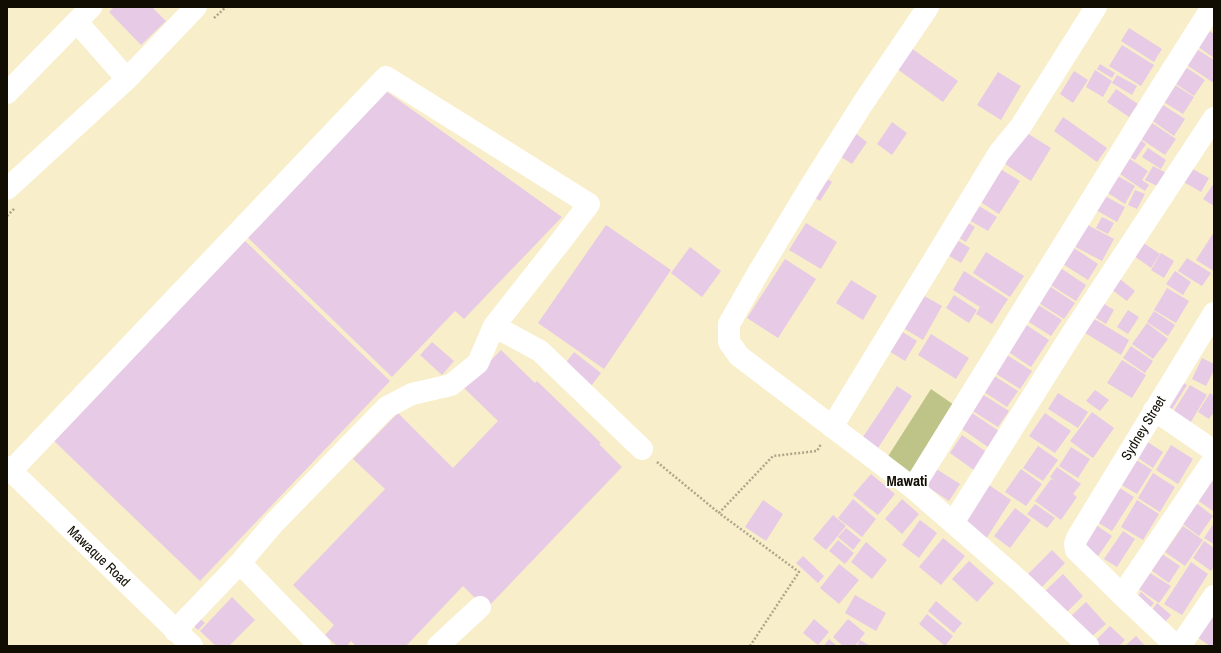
<svg xmlns="http://www.w3.org/2000/svg" width="1221" height="653" font-family="'Archivo Narrow',sans-serif">
<rect width="100%" height="100%" fill="#f8eeca"/>
<path fill="#bec488" d="M931,389L957,407L912,478L885,461Z"/>
<path fill="#e7cae5" d="M114,7H152L166,21L141,45L109,12Z
M1129,28L1162,49L1154,62L1121,41Z
M1208,30L1214,34V58L1197,46Z
M1122,45L1154,65L1141,86L1109,66Z
M908,46L958,81L943,102L893,66Z
M1195,48L1214,60V83L1185,64Z
M1100,64L1115,73L1112,78L1097,69Z
M1181,64L1205,80L1194,96L1170,80Z
M1095,70L1112,81L1103,97L1086,87Z
M1074,71L1088,80L1073,103L1060,94Z
M998,72L1021,86L1001,120L977,105Z
M1117,75L1137,86L1132,95L1112,83Z
M1170,82L1194,97L1183,114L1159,99Z
M379,86L562,217L464,319L455,311L392,377L241,231Z
M1116,89L1138,104L1129,117L1107,102Z
M1160,103L1185,119L1174,136L1150,119Z
M1063,117L1107,148L1097,162L1054,131Z
M892,122L907,133L892,155L877,144Z
M1152,123L1176,139L1165,155L1141,139Z
M851,130L867,142L852,164L835,153Z
M1022,130L1051,148L1031,181L1002,162Z
M1133,135L1146,144L1135,160L1122,152Z
M1148,148L1166,160L1161,169L1142,157Z
M1124,155L1148,171L1142,180L1149,185L1145,191L1114,170Z
M1153,166L1172,176L1165,190L1145,180Z
M997,167L1020,181L999,214L976,199Z
M1189,167L1209,178L1201,192L1182,181Z
M821,175L832,182L820,201L809,194Z
M1118,176L1135,186L1125,204L1108,193Z
M1214,183V206L1203,199Z
M1135,190L1145,194L1137,209L1128,205Z
M1103,195L1125,207L1117,222L1096,210Z
M971,201L997,217L988,231L962,216Z
M1102,217L1114,223L1108,234L1096,228Z
M960,218L975,227L966,242L951,233Z
M1082,222L1114,239L1102,261L1070,244Z
M806,223L837,242L821,269L789,250Z
M606,225L671,270L604,369L538,323Z
M1214,232V271L1196,260Z
M950,236L970,248L961,263L941,251Z
M1136,238L1160,254L1151,268L1127,251Z
M243,239L390,381L200,581L52,439Z
M1068,244L1098,264L1088,280L1058,261Z
M690,247L721,271L702,297L671,273Z
M986,252L1024,276L1010,297L973,273Z
M1161,253L1174,261L1164,278L1151,270Z
M1187,258L1211,273L1202,286L1178,271Z
M785,259L816,279L778,338L747,318Z
M1056,265L1086,285L1076,301L1046,282Z
M964,271L1008,299L992,324L976,314L980,307L953,290Z
M1175,271L1191,282L1183,295L1166,284Z
M1115,275L1135,291L1127,301L1107,286Z
M851,280L877,296L863,320L836,303Z
M1045,283L1075,303L1064,319L1034,300Z
M1167,288L1189,301L1176,323L1154,310Z
M919,293L942,306L923,340L900,326Z
M954,295L977,310L969,323L946,308Z
M1098,300L1114,310L1106,324L1090,314Z
M1032,301L1062,320L1051,336L1021,317Z
M1128,310L1139,317L1128,334L1117,327Z
M1154,311L1175,325L1168,336L1147,322Z
M1086,314L1129,340L1121,355L1077,328Z
M1147,323L1168,339L1153,359L1132,344Z
M1025,324L1049,340L1031,367L1007,351Z
M893,326L917,341L905,361L881,346Z
M931,334L969,358L956,379L918,355Z
M432,342L454,361L442,375L420,355Z
M1131,346L1153,361L1145,373L1123,358Z
M501,350L535,383L537,381L601,443L599,444L622,467L486,609L463,586L406,646H356L351,641L347,646H337L325,635L334,625L293,585L385,489L353,459L398,413L453,468L498,421L464,388Z
M999,350L1032,371L1020,389L987,368Z
M574,352L601,373L588,390L561,369Z
M1202,358L1214,364V370L1206,386L1192,379Z
M1122,360L1146,375L1132,398L1107,383Z
M988,372L1018,391L1007,407L978,388Z
M1175,378L1187,385L1171,411L1159,404Z
M1190,385L1207,395L1189,425L1172,414Z
M897,386L912,396L878,448L863,437Z
M1095,390L1109,400L1100,411L1086,401Z
M979,392L1009,411L998,427L968,408Z
M1058,393L1088,412L1078,428L1048,409Z
M1210,393L1214,396V412L1209,419L1198,412Z
M969,411L999,431L988,447L959,427Z
M1092,412L1114,428L1093,458L1070,441Z
M1045,413L1071,431L1055,453L1029,436Z
M962,435L991,455L978,473L950,453Z
M1141,438L1163,452L1153,468L1132,454Z
M1171,445L1193,459L1178,484L1156,470Z
M1038,446L1058,460L1043,481L1023,468Z
M1071,447L1090,459L1078,478L1059,466Z
M1130,456L1152,470L1137,494L1115,481Z
M930,465L960,484L949,501L919,481Z
M1057,467L1081,484L1073,494L1077,497L1061,520L1035,501L1051,479L1055,481L1050,477Z
M1021,469L1042,484L1026,506L1005,492Z
M1214,471V510L1213,511L1190,495Z
M1153,473L1175,487L1160,512L1138,498Z
M871,474L895,494L878,515L853,495Z
M989,485L1011,500L984,542L962,528Z
M1118,487L1134,497L1112,531L1097,522Z
M853,499L876,519L862,537L838,518Z
M902,499L919,514L902,534L885,519Z
M1191,499L1213,516L1199,536L1176,519Z
M763,500L783,514L766,541L745,527Z
M1137,500L1159,514L1143,540L1121,527Z
M1035,504L1055,518L1047,528L1027,514Z
M1015,508L1031,520L1010,548L994,536Z
M833,515L846,526L826,550L813,539Z
M920,520L937,533L919,558L902,545Z
M1214,523V544L1204,538Z
M1096,525L1112,536L1096,559L1080,547Z
M1183,526L1203,540L1185,566L1165,552Z
M846,528L861,540L853,550L838,537Z
M1123,531L1135,539L1117,567L1104,559Z
M943,538L965,556L941,585L919,567Z
M838,540L854,553L845,564L829,551Z
M1204,541L1214,548V566L1211,571L1193,558Z
M866,542L887,560L872,579L851,562Z
M1052,550L1065,563L1041,588L1028,574Z
M1162,554L1180,566L1169,583L1151,570Z
M803,556L824,576L818,583L796,563Z
M969,561L994,583L977,602L952,579Z
M1191,562L1208,574L1182,615L1164,604Z
M839,564L859,580L839,604L820,588Z
M1150,573L1171,586L1159,603L1139,589Z
M1063,574L1083,596L1066,613L1045,591Z
M1141,592L1154,603L1149,609L1136,598Z
M855,595L886,613L876,631L845,613Z
M232,597L255,620L229,646H216L200,631Z
M936,601L962,623L954,633L928,611Z
M1086,602L1106,624L1090,638L1071,616Z
M1157,603L1171,615L1162,626L1148,615Z
M927,614L953,636L945,646L919,624Z
M1209,614L1214,618V646H1210L1194,635Z
M197,616L205,623L198,630L191,623Z
M814,619L829,632L818,645L803,633Z
M848,619L865,633L855,646H843L833,637Z
M1110,626L1125,640L1119,646H1101L1095,641Z
M1136,636L1145,646H1125Z
M829,639L837,646H824Z
M860,640L870,646H857Z"/>
<g fill="none" stroke-linecap="round" stroke-linejoin="round">
<path stroke="#aea68a" stroke-width="2.5" stroke-dasharray="2 2" stroke-linecap="butt" d="M214,18L226,7
M7,216L15,208
M657,462L719,513
M750,646L799,572L719,513L773,456L817,451L821,444"/>
<path stroke="#fff" stroke-width="22" d="M77,22L127,79
M7,93L91,7
M7,189L127,79L196,7
M494,326L540,351L642,449
M1154,410L1214,451
M832,427L999,153L1021,126L1096,7
M11,471L386,77L589,204L561,241L494,326L478,363L451,385L412,394L387,407L274,523L240,563L175,631
M913,488L739,356L729,342V324L758,273L810,187L863,103L928,7
M953,523L1071,335L1214,118
M240,563L320,646
M1122,595L1214,459
M438,646L480,607
M1088,646L1023,584L913,488L1152,102L1212,7
M1176,646L1122,595L1076,550L1075,544L1077,538L1214,313
M1180,646L1214,596"/>
<path stroke="#fff" stroke-width="22" d="M7,467L192,646"/>
</g>
<g text-anchor="middle" stroke-width="4" stroke-linejoin="round" paint-order="stroke">
<g font-size="14" fill="#110d03" stroke="#fff">
<text transform="translate(1143 428) rotate(-59)" y="5">Sydney Street</text>
<text transform="translate(99 556) rotate(44)" y="5">Mawaque Road</text>
</g>
<g font-size="15" font-weight="bold" fill="#110d03" stroke="#fff">
<text x="907" y="486">Mawati</text>
</g>
</g>
<rect width="1221" height="653" fill="none" stroke="#110d03" stroke-width="16"/>
</svg>
